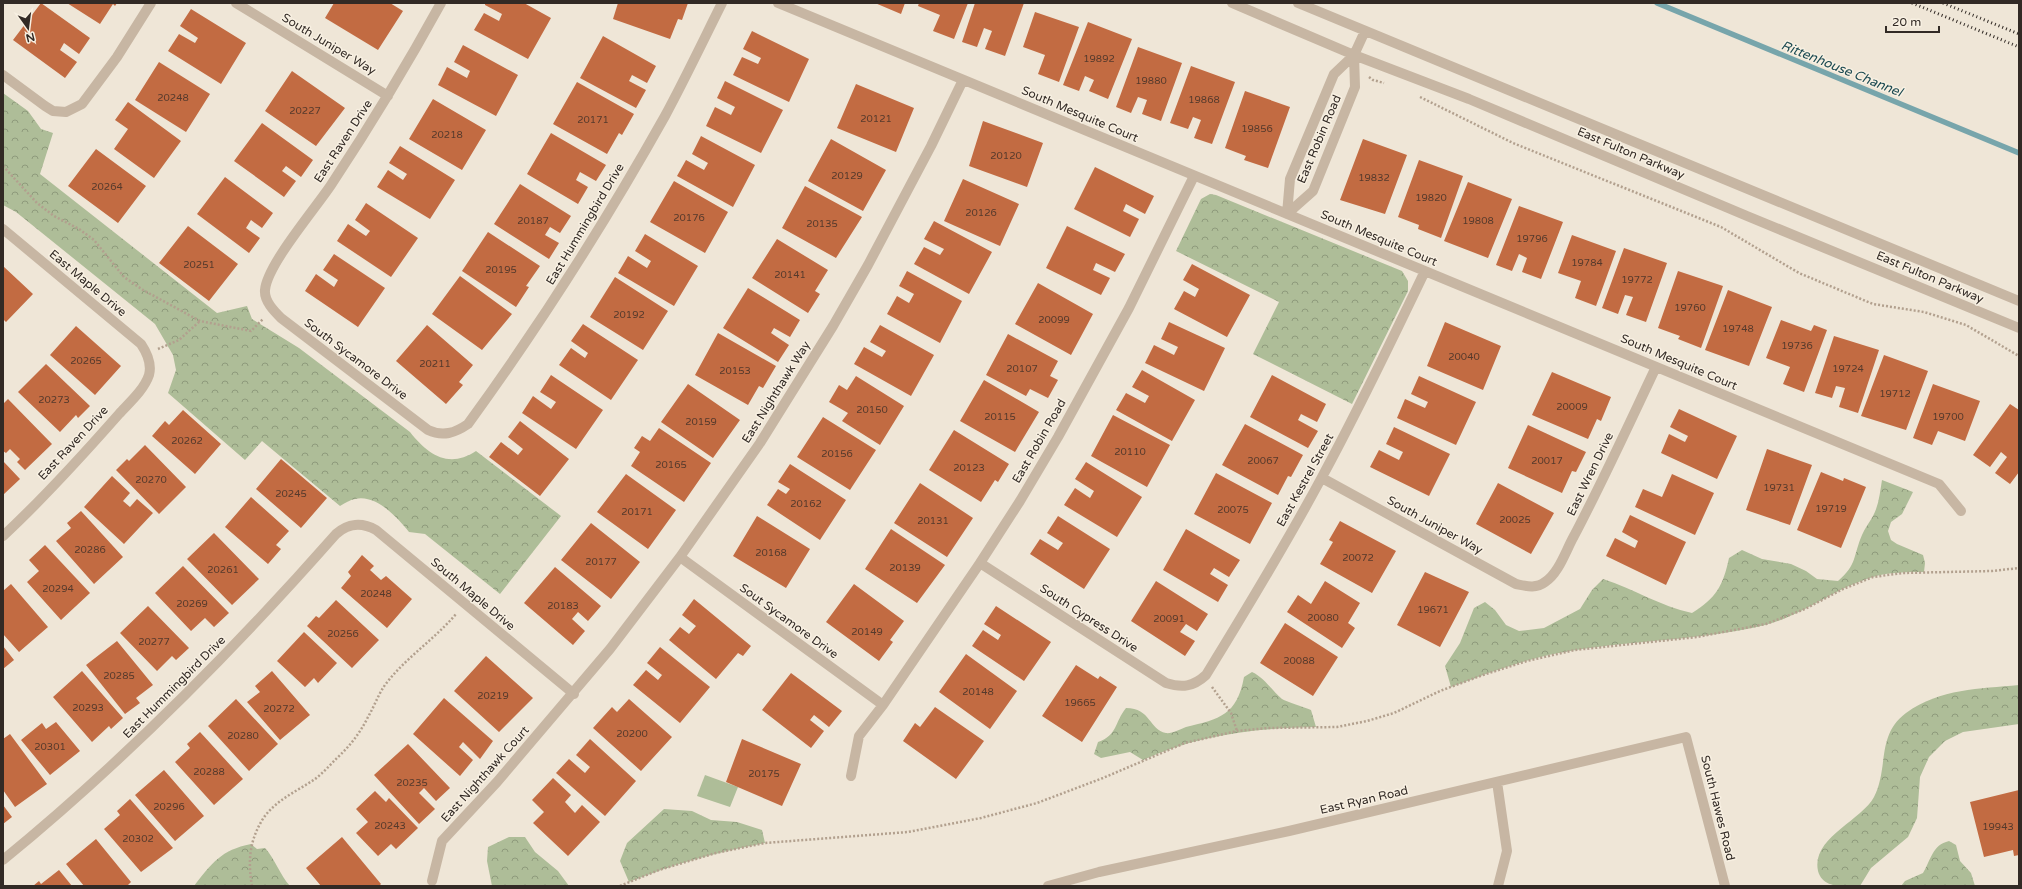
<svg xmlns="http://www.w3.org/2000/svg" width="2022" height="889" font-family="'Varela Round',sans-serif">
<defs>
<pattern id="park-crowns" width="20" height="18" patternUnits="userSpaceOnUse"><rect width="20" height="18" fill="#aebd98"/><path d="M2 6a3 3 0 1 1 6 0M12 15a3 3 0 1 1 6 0" fill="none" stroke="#8e9a7c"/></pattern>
</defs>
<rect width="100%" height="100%" fill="#efe6d7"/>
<path fill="#aebd98" d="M705,775L738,787L730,807L697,796Z"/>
<path fill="url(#park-crowns)" d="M3,93L28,111L41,129L53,133L40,174L217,313L247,306L252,319L299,348L410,432C428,455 449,469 476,451L561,516L500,594L425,534L409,532C397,517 376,494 355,499C350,500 345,503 340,506L262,441L245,460L168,393L176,370L173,355L155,324L16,212L3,205Z
M1210,194L1216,195L1402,271L1408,281V291L1352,404L1253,354L1279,302L1176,251L1201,199Z
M1882,480L1913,492L1902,514L1891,522L1888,531L1891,540L1897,544L1923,555L1925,563L1924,572C1908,572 1889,572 1873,577C1835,588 1804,615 1765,625C1703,640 1639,640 1576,650C1533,656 1491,672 1451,687L1445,666L1460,643L1474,608L1485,602L1495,610L1506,625L1519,631L1544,628L1580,609L1592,590L1603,579C1634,589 1660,606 1692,613C1716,598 1723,586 1729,558L1742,550L1762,559L1791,564L1806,571L1817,579L1838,581C1857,565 1853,556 1862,535C1865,528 1869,523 1873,516C1879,505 1880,492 1882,480Z
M1252,672C1265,678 1271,690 1282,699C1287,702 1304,707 1311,710L1316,727C1256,728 1197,735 1143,760L1130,752L1101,758L1094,754L1098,742C1118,735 1114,723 1126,708C1151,708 1149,730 1166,733C1171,734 1181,729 1186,727C1220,719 1237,715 1244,677Z
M2019,685V724L1963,732L1945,741L1929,757L1920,777L1917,818L1908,837L1871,868L1860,886C1843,886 1823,889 1818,871C1811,838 1861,821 1874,797C1889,768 1876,735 1906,713C1941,688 1979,689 2019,685Z
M664,809L692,811L711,820L737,822L762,830L765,843C718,852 673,864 629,882L620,861L627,843Z
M509,837H525L535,852L558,871L569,886H492L487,861L488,847Z
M1949,841L1956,845L1960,861L1971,873L1975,886H1901L1905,881L1923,873C1931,860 1932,845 1949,841Z
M251,844L257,849L265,848C275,859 280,875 290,886H194C212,863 221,850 251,844Z"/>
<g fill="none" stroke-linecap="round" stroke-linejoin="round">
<path stroke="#77a5ab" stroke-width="5.5" d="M1657,3L2019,153"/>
</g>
<path fill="#c26b42" d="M41,3L90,38L79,54L64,43L60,50L77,62L65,78L13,40Z
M67,3H117L115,6L113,4L100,24Z
M334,3H390L403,11L378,50L325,18Z
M485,3H524L551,18L528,59L474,30L484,13L499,21L502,14L485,5Z
M618,3H688L682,20L678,19L670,39L613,19Z
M875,3H905L901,14Z
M919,3H968L954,39L933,31L940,15L918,6Z
M975,3H1024L1005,56L985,49L992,31L984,28L977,47L962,42Z
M191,9L246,43L221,84L168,51L179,34L195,43L198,38L180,26Z
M1035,12L1079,27L1059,82L1038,74L1045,55L1023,47Z
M1088,22L1132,39L1108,99L1089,91L1094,80L1085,76L1079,91L1063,85Z
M752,31L809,59L789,102L733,75L742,57L758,64L761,58L743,49Z
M603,36L656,66L647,83L632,75L629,81L646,90L636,108L580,78Z
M463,45L518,75L496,116L438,85L447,67L467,78L470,71L454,62Z
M1138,47L1182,63L1161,121L1142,114L1147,100L1138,97L1131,113L1116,107Z
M159,62L210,94L186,132L135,100Z
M1191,66L1235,82L1212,144L1194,138L1201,120L1193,117L1188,129L1170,123Z
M292,71L345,108L316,146L265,111Z
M725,81L783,110L761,153L706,126L715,107L731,115L735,107L717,98Z
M577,82L634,114L622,135L619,133L607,154L553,124Z
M856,84L914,108L896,152L837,128Z
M1245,91L1290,107L1268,168L1244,160L1246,156L1225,148Z
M433,99L486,130L462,170L409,139Z
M128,102L181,141L154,178L114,149L128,129L115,120Z
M983,121L1043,143L1027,187L969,166Z
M262,123L313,160L301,177L286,166L282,171L296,181L284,197L234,161Z
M551,133L606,165L596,181L580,172L576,180L588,187L578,204L527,174Z
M701,136L755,165L733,207L677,176L686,160L704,170L708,163L692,154Z
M831,139L886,170L863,211L808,181Z
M1363,139L1407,155L1385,214L1340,200Z
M400,146L455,180L430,219L377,187L388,170L403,180L407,174L389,163Z
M96,149L146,186L118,223L68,186Z
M1419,160L1463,176L1441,238L1418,229L1419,225L1398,217Z
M1095,167L1154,196L1145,214L1126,204L1123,211L1139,219L1130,237L1074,209Z
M225,177L273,213L262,228L251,220L246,228L260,238L249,253L197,214Z
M963,179L1019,204L1000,246L944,221Z
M674,181L728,212L705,253L650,222Z
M1468,182L1512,199L1488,258L1444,241Z
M520,184L571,216L560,233L550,227L545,235L559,243L549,259L494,224Z
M805,186L862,217L836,258L782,228Z
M366,203L418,238L391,277L337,241L348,224L366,236L370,231L355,220Z
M1519,206L1563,222L1541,279L1522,272L1527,258L1519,254L1512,271L1496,265Z
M934,221L992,252L969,294L914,264L924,247L940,255L944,249L924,239Z
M188,226L238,264L209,301L159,263Z
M1067,226L1125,254L1115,272L1096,263L1093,270L1110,278L1101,295L1046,268Z
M488,232L540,266L526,286L529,287L516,307L462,271Z
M645,234L698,266L674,306L618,273L628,256L647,268L651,261L635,251Z
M1572,235L1616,251L1596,306L1575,298L1581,281L1558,273Z
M777,239L828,270L815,291L820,294L808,313L752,278Z
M1624,248L1667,263L1646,322L1626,315L1633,297L1625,295L1618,314L1602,308Z
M334,254L385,288L358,327L305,291L316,274L334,287L338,280L323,270Z
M1192,264L1250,295L1227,337L1174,309L1184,291L1195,297L1199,289L1183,280Z
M3,266L33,294L6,322L3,319Z
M907,271L962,301L940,343L887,314L897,296L909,303L914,294L899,286Z
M1678,271L1723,286L1701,348L1678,339L1680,336L1658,328Z
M460,276L512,314L482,350L432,314Z
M615,277L668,311L643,350L590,317Z
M1038,283L1093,314L1071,355L1015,324Z
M748,288L800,320L790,337L774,328L771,333L789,345L778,362L723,328Z
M1728,290L1772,307L1749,366L1705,350Z
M1781,320L1811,331L1814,325L1827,330L1804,392L1783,384L1790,367L1766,358Z
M1169,322L1225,348L1204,391L1145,363L1154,345L1174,355L1178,347L1161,339Z
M1445,322L1501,346L1483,390L1427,366Z
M583,324L638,360L611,400L559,365L571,348L585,358L588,353L571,341Z
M427,325L473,365L459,382L463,385L446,404L396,361Z
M880,325L934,355L911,396L854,364L864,347L882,357L886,351L870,342Z
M76,326L121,366L95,395L50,355Z
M718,333L776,366L763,388L759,386L748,405L695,375Z
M1008,334L1058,361L1050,376L1058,380L1048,398L1030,389L1026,396L986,375Z
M1834,336L1879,350L1858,413L1839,407L1845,388L1836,386L1832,398L1815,393Z
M1884,355L1928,371L1906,430L1861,416Z
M46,364L90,406L78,418L76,415L60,432L18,392Z
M1142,370L1195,400L1172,441L1116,410L1126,393L1145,403L1149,396L1132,387Z
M1552,372L1611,397L1601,421L1597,419L1588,439L1532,415Z
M551,375L603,410L576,449L522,413L533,396L551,409L556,402L540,392Z
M1272,375L1326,404L1317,422L1301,414L1298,420L1318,431L1308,448L1250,417Z
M856,376L904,406L880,445L842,421L848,413L829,402L839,385L847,390Z
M1419,376L1476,402L1456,445L1397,418L1405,399L1425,408L1428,402L1411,394Z
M984,380L1039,412L1015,452L960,421Z
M688,384L740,420L713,458L661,422Z
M1933,384L1980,401L1965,441L1938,431L1932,445L1913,438Z
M8,399L52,444L25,470L17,462L20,459L10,449L6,453L3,451V404Z
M2010,404L2019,410V472L2010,484L1995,473L2007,457L2001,452L1990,467L1973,455Z
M1679,409L1737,436L1717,479L1661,453L1669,434L1685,442L1688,436L1670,427Z
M183,410L221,444L195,474L152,436L165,421L169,425Z
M1113,415L1170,445L1147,487L1091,456Z
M823,417L876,450L850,490L797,457Z
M520,421L569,459L540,496L489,457L501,442L518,455L523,449L508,437Z
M1245,424L1303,455L1291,477L1288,476L1278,495L1222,465Z
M1528,425L1586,452L1576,472L1572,471L1562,493L1508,468Z
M1394,427L1450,454L1429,496L1370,467L1379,450L1399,460L1403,452L1386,444Z
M659,428L711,463L684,502L631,466L640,452L634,448L642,436L650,441Z
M954,430L1009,464L998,482L995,480L981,502L929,470Z
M145,445L186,487L159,514L116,470L127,459L129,461Z
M1767,449L1812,465L1790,525L1746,510Z
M281,459L327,498L301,528L256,489Z
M3,461L20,479L3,495Z
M1086,462L1142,497L1117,537L1064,505L1075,488L1090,498L1094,491L1075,479Z
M790,464L846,500L820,540L767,505L778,489L786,494L790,489L778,482Z
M1821,472L1843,481L1844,478L1866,487L1841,548L1797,530Z
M1216,473L1272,503L1250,544L1194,514Z
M626,474L676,510L648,549L597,512Z
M1672,474L1714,493L1695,535L1635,507L1643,489L1662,497Z
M112,476L130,493L123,501L130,507L137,499L153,513L124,544L84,507Z
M920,483L973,518L947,557L894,523Z
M1498,483L1554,513L1531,554L1476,524Z
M251,497L289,531L276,545L281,549L268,564L225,527Z
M81,511L123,557L94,584L56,541L71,528L67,523Z
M1630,515L1686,542L1666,585L1606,556L1615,538L1635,548L1638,541L1622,532Z
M757,516L810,549L786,588L733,556Z
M1058,516L1110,549L1084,589L1030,554L1040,539L1058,550L1063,543L1047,533Z
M1340,521L1396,551L1372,593L1320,564L1333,542L1329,540Z
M591,523L640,562L611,599L561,560Z
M891,529L945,565L917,603L865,569Z
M1186,529L1240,560L1229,577L1214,568L1210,574L1228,585L1218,602L1163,570Z
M214,533L259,579L232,605L187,559Z
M45,545L90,593L61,620L27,582L39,571L29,560Z
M362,555L374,566L370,570L381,580L386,576L412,599L387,628L341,588L351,576L348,572Z
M183,566L229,613L214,627L205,618L191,631L155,593Z
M555,567L601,606L588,621L578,612L572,619L585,631L573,645L524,603Z
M1425,572L1469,592L1440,647L1397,625Z
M1156,581L1208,614L1197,631L1186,624L1180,632L1195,641L1185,656L1131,621Z
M1325,581L1360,603L1348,623L1355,628L1342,648L1287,612L1298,595L1311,604Z
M11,584L48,627L19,652L3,634V591Z
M854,584L904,621L890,640L893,642L879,661L826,622Z
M694,599L751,646L743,656L738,653L716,679L669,640L680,627L689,634L696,626L682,615Z
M336,600L379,640L352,668L307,626L316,616L319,618Z
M148,606L189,648L176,660L172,656L157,671L120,633Z
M996,606L1051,642L1024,681L972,646L983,630L998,640L1001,635L984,624Z
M1285,623L1338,657L1313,696L1260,663Z
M304,632L337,663L318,683L314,678L305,687L277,661Z
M117,641L153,685L136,698L140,703L125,714L86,665Z
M3,646L14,660L3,669Z
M660,647L710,687L680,723L633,685L646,670L658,680L662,675L647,663Z
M966,654L1017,691L990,729L939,692Z
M486,656L533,698L499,732L454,691Z
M1076,665L1098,679L1100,676L1117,687L1082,742L1042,716Z
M82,671L123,718L111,729L109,726L92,742L53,697Z
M272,671L310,715L280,740L247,702L260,692L255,686Z
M791,673L842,711L829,727L814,715L810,720L824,731L811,748L762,710Z
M444,698L493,741L480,759L463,742L459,747L473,760L460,776L413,734Z
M236,699L278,744L249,771L208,726Z
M629,699L672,737L641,771L593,728L612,707L617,712Z
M935,707L984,741L956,779L903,741L915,723L920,727Z
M56,722L80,751L50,775L21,740L42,723L46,729Z
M200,732L243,779L214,805L175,762L190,748L187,744Z
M10,734L47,784L15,807L3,790V739Z
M590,739L636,781L605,816L556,773L569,759L585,773L590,767L576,755Z
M742,739L801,764L782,806L726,782Z
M408,744L450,788L436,801L424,788L419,793L435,809L419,824L374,775Z
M164,770L204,816L175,841L135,795Z
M553,778L571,795L565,802L575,813L582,805L600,822L568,856L533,823L544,812L532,800Z
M2019,790V855L2014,856L2013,850L1984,857L1970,802Z
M375,791L386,802L389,798L418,828L396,849L391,844L378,856L356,833L368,822L356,809Z
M130,799L173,848L141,872L104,829L120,815L117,811Z
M3,805L12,817L3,824Z
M342,837L381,884L379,886H321L306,868Z
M96,839L131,882L127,886H84L66,864Z
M59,870L72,886H33L39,881L41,884Z"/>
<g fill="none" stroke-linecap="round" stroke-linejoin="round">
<path stroke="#b2a08e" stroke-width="2.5" stroke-dasharray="2 2" stroke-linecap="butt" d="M1369,77L1373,80L1384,83
M1420,97L1513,143L1721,227L1799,273L1873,304L1924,312L1966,325L2019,356
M3,166L37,203L54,216L79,229L94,240L124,277L143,290L200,321L251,331L263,319
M158,349L179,340L200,321
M1212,687L1231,713L1237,731
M252,886C248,863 249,843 261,822C273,801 296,792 315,779C323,773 330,765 337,758C350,746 360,733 368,717C374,707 378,695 385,685C405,658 434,640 456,614
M620,886L659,870L716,853L765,843L908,832L981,818L1037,803L1103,778L1185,743L1237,731L1268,728L1337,727L1367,721L1394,713L1440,691L1483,675L1527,661L1575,650L1697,637L1766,624L1805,609L1843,589L1873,577L1903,573L1992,571L2019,568"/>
<path stroke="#c7b6a3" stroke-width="10" d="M236,3L388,96
M441,3C407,65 370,126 331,185C315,209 267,265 265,290C264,301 274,311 281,318L428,430C443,437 455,433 468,424C540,325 605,223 665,116C685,79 703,41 722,3
M778,3L1939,484L1961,511
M1232,3L1354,55L1469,99L1747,216L2019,328
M1298,3L2019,301
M3,75L45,106L53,111L66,112L82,104L117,57L151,3
M1287,214L1290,179L1334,74L1354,55L1365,31
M1287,214L1313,191L1355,87L1354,55
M3,229L141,344C147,353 152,364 149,375C144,390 129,403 119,414C82,456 44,498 3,536
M1322,478L1516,584C1526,586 1536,589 1545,582C1559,573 1566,550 1574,536C1603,481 1629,424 1656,367
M680,557L883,705
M980,563L1166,683C1182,688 1193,687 1206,675C1246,610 1286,544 1322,477C1359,409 1392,340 1425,271
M851,776L859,736L883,705L980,563L1020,501L1058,437L1129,308L1194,176
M1497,782L1507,851L1498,886
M3,860C124,761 233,651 336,534C348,523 362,522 376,530L574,694
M432,881L442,841L497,782L610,649L680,557L760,443L833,326L868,265L931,146L963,80
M1048,886L1099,872L1289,831L1686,737L1725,886"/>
<path stroke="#322a25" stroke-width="3" stroke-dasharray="1 3" stroke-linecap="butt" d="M1912,3L2019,47
M1943,3L2019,34"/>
</g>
<g text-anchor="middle" stroke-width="3" stroke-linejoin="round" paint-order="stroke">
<g font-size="10" fill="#563a2c">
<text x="1099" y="62">19892</text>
<text x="1151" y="84">19880</text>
<text x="173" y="101">20248</text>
<text x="1204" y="103">19868</text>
<text x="305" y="114">20227</text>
<text x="876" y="122">20121</text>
<text x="593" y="123">20171</text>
<text x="1257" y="132">19856</text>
<text x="447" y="138">20218</text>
<text x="1006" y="159">20120</text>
<text x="847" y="179">20129</text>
<text x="1374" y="181">19832</text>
<text x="107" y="190">20264</text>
<text x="1431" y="201">19820</text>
<text x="981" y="216">20126</text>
<text x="689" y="221">20176</text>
<text x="533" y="224">20187</text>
<text x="1478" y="224">19808</text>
<text x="822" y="227">20135</text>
<text x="1532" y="242">19796</text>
<text x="1587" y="266">19784</text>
<text x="199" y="268">20251</text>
<text x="501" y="273">20195</text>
<text x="790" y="278">20141</text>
<text x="1637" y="283">19772</text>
<text x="1690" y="311">19760</text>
<text x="629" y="318">20192</text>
<text x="1054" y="323">20099</text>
<text x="1738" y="332">19748</text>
<text x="1797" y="349">19736</text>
<text x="1464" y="360">20040</text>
<text x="86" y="364">20265</text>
<text x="435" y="367">20211</text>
<text x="1022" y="372">20107</text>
<text x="1848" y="372">19724</text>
<text x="735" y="374">20153</text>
<text x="1895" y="397">19712</text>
<text x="54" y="403">20273</text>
<text x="1572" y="410">20009</text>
<text x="872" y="413">20150</text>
<text x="1000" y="420">20115</text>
<text x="1948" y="420">19700</text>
<text x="701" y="425">20159</text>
<text x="187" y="444">20262</text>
<text x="1130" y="455">20110</text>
<text x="837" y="457">20156</text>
<text x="1263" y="464">20067</text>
<text x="1547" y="464">20017</text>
<text x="671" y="468">20165</text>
<text x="969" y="471">20123</text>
<text x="151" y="483">20270</text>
<text x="1779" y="491">19731</text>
<text x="291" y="497">20245</text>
<text x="806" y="507">20162</text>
<text x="1831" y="512">19719</text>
<text x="1233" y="513">20075</text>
<text x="637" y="515">20171</text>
<text x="1515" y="523">20025</text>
<text x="933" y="524">20131</text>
<text x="90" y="553">20286</text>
<text x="771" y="556">20168</text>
<text x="1358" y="561">20072</text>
<text x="601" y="565">20177</text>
<text x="905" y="571">20139</text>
<text x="223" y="573">20261</text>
<text x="58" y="592">20294</text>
<text x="376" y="597">20248</text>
<text x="192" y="607">20269</text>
<text x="563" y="609">20183</text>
<text x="1433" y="613">19671</text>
<text x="1323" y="621">20080</text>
<text x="1169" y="622">20091</text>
<text x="867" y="635">20149</text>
<text x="343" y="637">20256</text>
<text x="154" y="645">20277</text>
<text x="1299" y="664">20088</text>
<text x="119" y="679">20285</text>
<text x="978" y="695">20148</text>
<text x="493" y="699">20219</text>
<text x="1080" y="706">19665</text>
<text x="88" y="711">20293</text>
<text x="279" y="712">20272</text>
<text x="632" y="737">20200</text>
<text x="243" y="739">20280</text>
<text x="50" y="750">20301</text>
<text x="209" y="775">20288</text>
<text x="764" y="777">20175</text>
<text x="412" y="786">20235</text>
<text x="169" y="810">20296</text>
<text x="390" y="829">20243</text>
<text x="1998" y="830">19943</text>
<text x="138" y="842">20302</text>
</g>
<g font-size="12" fill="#322a25" stroke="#f8f0e2">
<text transform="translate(329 44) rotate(31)" y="4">South Juniper Way</text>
<text transform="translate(1080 114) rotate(23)" y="4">South Mesquite Court</text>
<text transform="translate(1319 139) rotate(-67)" y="4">East Robin Road</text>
<text transform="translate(343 141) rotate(-57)" y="4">East Raven Drive</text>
<text transform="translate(1631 153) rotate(23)" y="4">East Fulton Parkway</text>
<text transform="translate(585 224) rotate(-59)" y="4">East Hummingbird Drive</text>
<text transform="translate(1379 238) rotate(23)" y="4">South Mesquite Court</text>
<text transform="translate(1930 277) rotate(23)" y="4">East Fulton Parkway</text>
<text transform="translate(88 283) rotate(40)" y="4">East Maple Drive</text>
<text transform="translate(356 359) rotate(37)" y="4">South Sycamore Drive</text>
<text transform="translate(1679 362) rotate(23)" y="4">South Mesquite Court</text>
<text transform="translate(776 392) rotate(-58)" y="4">East Nighthawk Way</text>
<text transform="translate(1039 441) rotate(-60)" y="4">East Robin Road</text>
<text transform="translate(73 443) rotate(-47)" y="4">East Raven Drive</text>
<text transform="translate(1590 474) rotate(-64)" y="4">East Wren Drive</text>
<text transform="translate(1305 480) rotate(-61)" y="4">East Kestrel Street</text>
<text transform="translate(1435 525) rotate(29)" y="4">South Juniper Way</text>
<text transform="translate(473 594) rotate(40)" y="4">South Maple Drive</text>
<text transform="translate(1089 618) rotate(33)" y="4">South Cypress Drive</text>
<text transform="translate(789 621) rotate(36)" y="4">Sout Sycamore Drive</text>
<text transform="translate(174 687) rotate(-45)" y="4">East Hummingbird Drive</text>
<text transform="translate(485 774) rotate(-48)" y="4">East Nighthawk Court</text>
<text transform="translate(1364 800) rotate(-13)" y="4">East Ryan Road</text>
<text transform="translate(1718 808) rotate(76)" y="4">South Hawes Road</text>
</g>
<g font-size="13" font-style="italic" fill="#1c4a52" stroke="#f8f0e2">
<text transform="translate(1842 68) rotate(22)" y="5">Rittenhouse Channel</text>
</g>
</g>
<rect width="2022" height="889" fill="none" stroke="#322a25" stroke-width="8"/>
<g transform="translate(28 28) rotate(166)" stroke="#f8f0e2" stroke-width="3" paint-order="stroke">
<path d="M0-3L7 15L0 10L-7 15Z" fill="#322a25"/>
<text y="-6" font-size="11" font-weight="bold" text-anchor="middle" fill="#322a25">N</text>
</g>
<path d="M1886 26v6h53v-6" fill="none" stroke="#322a25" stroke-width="2"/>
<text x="1892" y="26" font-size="12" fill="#322a25" stroke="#f8f0e2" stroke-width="3" paint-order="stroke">20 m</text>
</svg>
